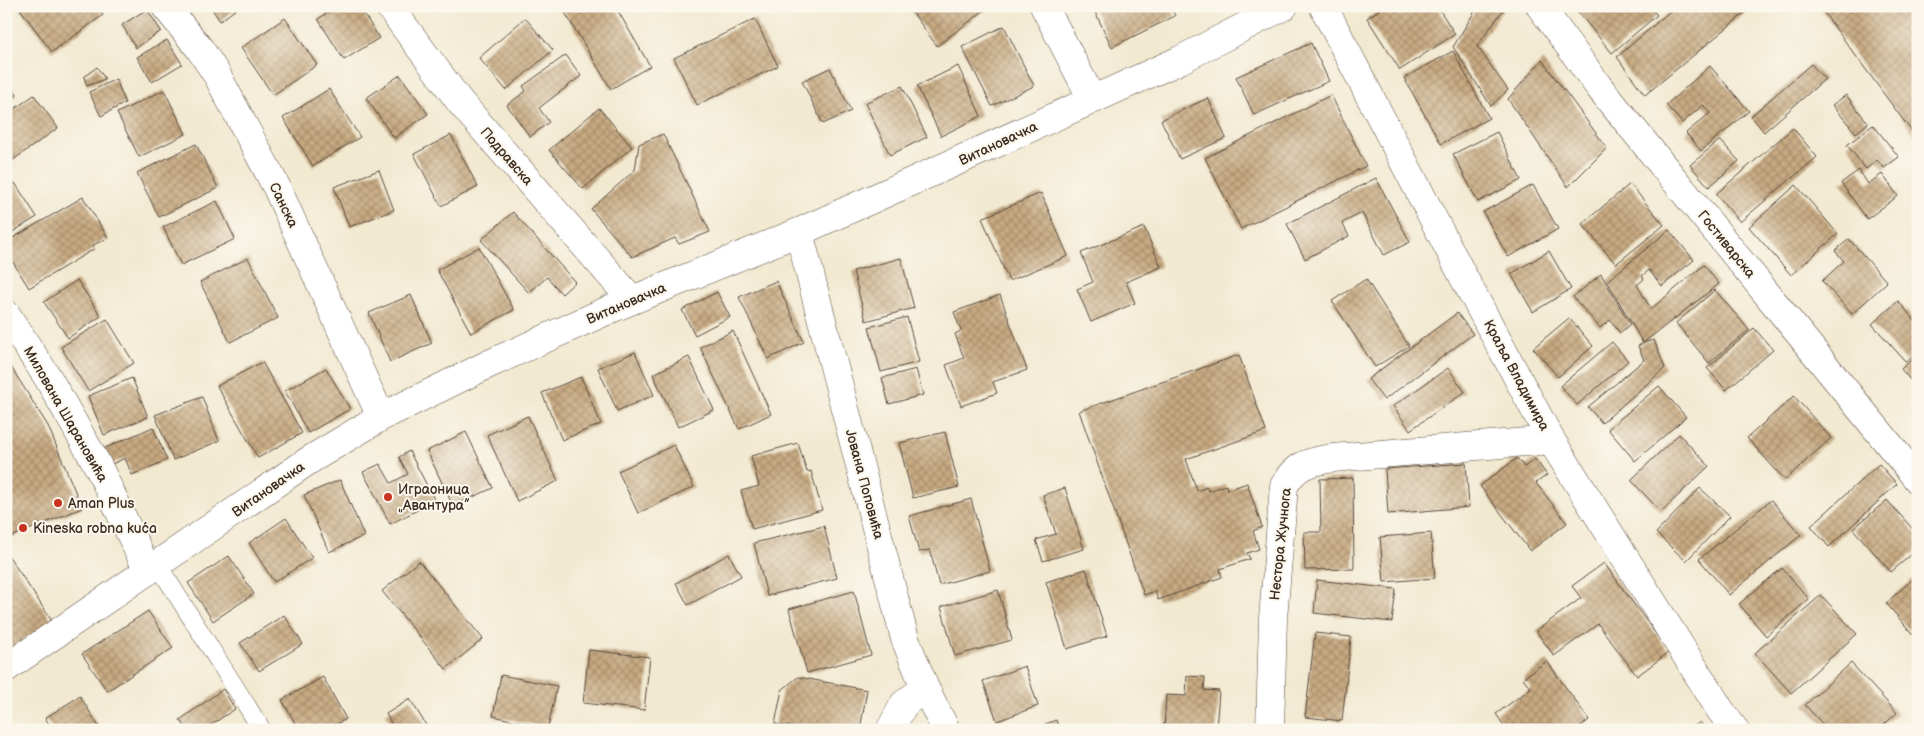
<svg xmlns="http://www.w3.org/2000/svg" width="1924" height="736" font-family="'Balsamiq Sans',sans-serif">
<defs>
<pattern id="building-cross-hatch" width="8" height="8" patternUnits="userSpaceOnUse" patternTransform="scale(1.25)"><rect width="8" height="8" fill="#c8aa82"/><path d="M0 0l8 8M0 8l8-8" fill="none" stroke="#a48b6a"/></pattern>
</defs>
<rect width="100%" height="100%" fill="#fbf7ec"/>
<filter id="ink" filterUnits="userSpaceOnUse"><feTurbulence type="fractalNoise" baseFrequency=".02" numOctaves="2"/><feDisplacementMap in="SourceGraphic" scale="10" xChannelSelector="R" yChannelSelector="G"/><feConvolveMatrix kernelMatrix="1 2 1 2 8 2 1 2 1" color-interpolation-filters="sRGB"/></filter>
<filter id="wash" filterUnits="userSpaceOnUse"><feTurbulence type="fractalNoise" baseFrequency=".0096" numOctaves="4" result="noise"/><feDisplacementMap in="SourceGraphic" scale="20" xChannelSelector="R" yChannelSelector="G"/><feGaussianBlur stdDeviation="1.12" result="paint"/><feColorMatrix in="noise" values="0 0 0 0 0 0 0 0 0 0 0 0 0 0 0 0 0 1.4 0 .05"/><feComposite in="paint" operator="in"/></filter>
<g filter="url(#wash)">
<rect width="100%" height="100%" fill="#f2e9d1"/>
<g id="blocks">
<path fill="url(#building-cross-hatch)" d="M18,6H96L103,15L52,52Z
M210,6H240L220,21Z
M338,6H359L379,38L344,60L318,19Z
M561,6H615L650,66L611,89Z
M913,6H990L937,46L910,9Z
M1092,6H1170L1175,16L1112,47Z
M1385,6H1437L1455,34L1400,70L1367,18Z
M1478,6H1506L1477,46L1508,90L1491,106L1453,47Z
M1573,6H1649L1657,15L1612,53Z
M1676,6H1741L1745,13L1645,95L1617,57Z
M1819,6H1914L1918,12V140Z
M147,9L161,31L136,48L122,25Z
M285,18L317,65L273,95L241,48Z
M525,18L553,50L506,90L479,58Z
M755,19L778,66L697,105L674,58Z
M1004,26L1034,86L992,106L962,47Z
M167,40L182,64L152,82L137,57Z
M1311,43L1329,81L1254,115L1236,77Z
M1453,51L1489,118L1441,144L1404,78Z
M566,55L581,76L539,108L549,122L530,137L507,105L526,91L523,86Z
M1542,60L1607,148L1568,187L1508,99Z
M1811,64L1825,79L1764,132L1751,116Z
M958,66L981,116L941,136L917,86Z
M1710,66L1749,111L1701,151L1686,133L1710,113L1703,105L1682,123L1666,105Z
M97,67L105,79L87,86L84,77Z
M830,68L851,111L823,124L802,81Z
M400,75L428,114L394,138L366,98Z
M116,79L125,103L101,116L89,92Z
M6,80L17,95L6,103Z
M902,86L927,137L890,155L865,103Z
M329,89L360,137L313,166L283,118Z
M164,90L186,134L139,157L117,113Z
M34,95L58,128L6,165V115Z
M1331,95L1366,166L1241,229L1205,158Z
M1846,95L1868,123L1856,133L1832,105Z
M1208,98L1226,138L1180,159L1161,120Z
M599,108L632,147L583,189L549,150Z
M1873,125L1899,157L1884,168L1877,160L1866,169L1847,145Z
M1793,128L1817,157L1740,222L1716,194Z
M1497,132L1521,180L1478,202L1453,154Z
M663,134L710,232L679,244L675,238L632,257L591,209L635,170L639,144Z
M451,135L478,187L441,206L414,154Z
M1720,140L1739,161L1709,187L1690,165Z
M196,144L218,188L159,217L137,173Z
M379,170L394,210L349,227L334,187Z
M1859,170L1868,184L1882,174L1898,196L1867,219L1841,183Z
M1376,178L1410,242L1384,255L1362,213L1342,223L1349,236L1305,259L1287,224Z
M15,183L37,217L6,236V188Z
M1630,184L1664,225L1616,264L1582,224Z
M1533,185L1558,229L1508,257L1483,212Z
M1796,185L1838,234L1791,275L1749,227Z
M1041,193L1068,256L1009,281L982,218Z
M83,197L108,238L93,245L94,249L29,288L6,251V242Z
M217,201L235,239L181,265L163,227Z
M513,212L575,282L562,294L547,277L529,293L481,240Z
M1144,227L1161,267L1126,282L1135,303L1091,322L1077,289L1093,282L1081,253Z
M1669,230L1694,260L1662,286L1649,270L1642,276L1644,279L1637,285L1651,309L1704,265L1719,284L1643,343L1654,340L1665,368L1602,423L1588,407L1644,360L1638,346L1643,343L1607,281Z
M1849,239L1887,282L1852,314L1822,281L1844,261L1835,251Z
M479,247L514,310L471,333L437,270Z
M1549,251L1571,289L1533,312L1511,274Z
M248,258L278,318L230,342L200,282Z
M901,258L914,308L866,321L853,271Z
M1601,274L1630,324L1620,333L1610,320L1600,328L1573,297Z
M1366,279L1409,346L1375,367L1332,301Z
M77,280L101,316L68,338L44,302Z
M776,281L804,342L768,359L739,297Z
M1715,290L1749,330L1709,363L1676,323Z
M717,292L730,317L695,335L682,310Z
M411,295L432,343L390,362L369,313Z
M1000,295L1027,370L993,382L997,393L961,406L946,365L964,358L955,334L961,331L954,312Z
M1898,301L1918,324V352L1906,362L1872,324Z
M1457,313L1473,334L1384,400L1368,379Z
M907,317L919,362L881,372L869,327Z
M1569,318L1593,346L1558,377L1533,348Z
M107,319L134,363L88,391L61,347Z
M1754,328L1773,350L1726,390L1707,368Z
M733,331L771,414L739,429L700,347Z
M1612,342L1628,361L1577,405L1560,386Z
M635,352L654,395L617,411L598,368Z
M1918,354V389L1901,369Z
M1239,355L1266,431L1186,459L1197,491L1207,487L1208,491L1226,485L1227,490L1247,483L1262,527L1253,531L1259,549L1247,553L1250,559L1220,569L1222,577L1158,600L1155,591L1144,595L1079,411Z
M689,357L714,410L678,427L653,374Z
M6,359L48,426L82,508L6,539Z
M262,362L302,433L258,458L217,386Z
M326,368L350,409L308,433L285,391Z
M1448,368L1465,392L1410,430L1393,406Z
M916,369L923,395L889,404L882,378Z
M581,377L601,424L562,440L542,393Z
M132,378L148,417L104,435L88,396Z
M1659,386L1686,417L1635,461L1608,429Z
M1794,396L1831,438L1785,480L1747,438Z
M202,397L219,441L173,460L155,415Z
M528,416L558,481L517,501L487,435Z
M153,427L167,460L132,475L125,458L110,465L103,449Z
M466,432L493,488L453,506L427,451Z
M945,432L959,487L913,498L899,443Z
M1679,434L1709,466L1661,512L1631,480Z
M798,443L807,472L811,471L822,510L752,529L741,491L759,486L751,456Z
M674,445L694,487L638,513L618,471Z
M409,451L435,501L390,524L363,472L380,464L391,483L408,474L399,457Z
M1517,458L1524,467L1535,459L1547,475L1536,483L1567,523L1530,551L1480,486Z
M1466,463L1469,507L1388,514L1385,469Z
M1879,464L1897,484L1829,547L1811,526Z
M1353,478L1354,569L1305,570L1304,532H1321L1320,479Z
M340,480L364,536L329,552L304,495Z
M1065,488L1084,549L1043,561L1036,540L1056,534L1043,495Z
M1700,488L1730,516L1686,561L1656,533Z
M971,499L990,571L939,585L930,550L919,552L909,516Z
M1771,500L1801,535L1729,595L1699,559Z
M1887,500L1918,535V549L1891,572L1853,529Z
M286,518L312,558L274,582L249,543Z
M824,526L837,578L767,596L754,543Z
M1431,533L1435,578L1384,582L1380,537Z
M6,552L52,621L6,651Z
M729,554L741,576L688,605L676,583Z
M229,556L254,594L213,621L188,583Z
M419,561L483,639L446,669L382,591Z
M1604,563L1669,652L1637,676L1598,624L1554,656L1536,631L1581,598L1572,586Z
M1782,568L1809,599L1766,636L1739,604Z
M1086,569L1107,636L1067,649L1046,582Z
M1913,579L1918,584V636L1916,638L1886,603Z
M1317,580L1396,589L1392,622L1314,613Z
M998,590L1012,640L955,656L941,607Z
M854,591L871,655L807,673L789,609Z
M1821,595L1857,634L1791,693L1755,653Z
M148,611L173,648L107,691L82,654Z
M284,615L303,644L259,671L240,643Z
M1315,633L1351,637L1342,721L1305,717Z
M589,650L650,657L644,710L583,703Z
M1547,661L1589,720L1575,730H1507L1496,714L1531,688L1523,678Z
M1851,663L1897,713L1878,730H1828L1805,705Z
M1025,666L1038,706L997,721L983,681Z
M501,675L557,686L548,728L493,716Z
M1187,676L1205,677L1204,690L1219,691L1216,730H1164L1166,695L1186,696Z
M323,677L346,719L326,730H299L282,700Z
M798,677L867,690L860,730H806L775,724L782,690Z
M223,689L235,709L203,730H188L180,720Z
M80,696L101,730H53L45,718Z
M410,699L429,730H395L386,714Z
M1056,720L1060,730H1031Z
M1700,722L1706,730H1689Z"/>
</g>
</g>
<g filter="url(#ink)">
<use href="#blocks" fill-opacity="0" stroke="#564739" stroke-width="1"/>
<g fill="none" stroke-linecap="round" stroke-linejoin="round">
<defs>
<path id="service" d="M158,565L262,730"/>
<path id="minor" d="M165,6L200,49L217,75L277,188L381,417
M389,6L460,102L632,300
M1044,6L1092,99
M1323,6L1464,278L1551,440L1721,711L1735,730
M1540,6L1599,87L1918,480
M799,232L905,639L925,688L946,730
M6,314L48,378L98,466L148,571
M890,730L904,704L925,688
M1270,730L1273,618L1284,486C1297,463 1310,462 1333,458L1551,440"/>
<path id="tertiary" d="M6,668L308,461L381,417L489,364L613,308L799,232L953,163L1180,60L1284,6"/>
</defs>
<use href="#service" stroke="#564739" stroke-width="19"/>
<use href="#minor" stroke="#564739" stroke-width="29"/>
<use href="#tertiary" stroke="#564739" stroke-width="29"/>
<use href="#service" stroke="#fff" stroke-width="18"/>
<use href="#minor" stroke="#fff" stroke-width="28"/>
<use href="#tertiary" stroke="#fff" stroke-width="28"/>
</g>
</g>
<g fill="#c8321e" stroke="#fbf7ec" stroke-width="2">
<circle cx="388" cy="497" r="5"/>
<circle cx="58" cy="503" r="5"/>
<circle cx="23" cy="528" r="5"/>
</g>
<g text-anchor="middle" stroke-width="4" stroke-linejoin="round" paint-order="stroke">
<g font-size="14" fill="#3b2a1e" stroke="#fbf7ec">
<text transform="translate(998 143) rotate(-25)" y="5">Витановачка</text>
<text transform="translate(507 156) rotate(49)" y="5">Подравска</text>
<text transform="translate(284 205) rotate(64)" y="5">Санска</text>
<text transform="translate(1727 244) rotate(51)" y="5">Гостиварска</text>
<text transform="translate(626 303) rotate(-23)" y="5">Витановачка</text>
<text transform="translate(1517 375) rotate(62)" y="5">Краља Владимира</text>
<text transform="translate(66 414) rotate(60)" y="5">Милована Шарановића</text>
<text transform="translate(865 484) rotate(75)" y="5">Јована Поповића</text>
<text transform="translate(268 489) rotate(-35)" y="5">Витановачка</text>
<text transform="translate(1280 544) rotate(-84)" y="5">Нестора Жучнога</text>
</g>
<g font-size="14" fill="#3b2a1e" stroke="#fbf7ec" text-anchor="start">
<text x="398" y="494">Играоница<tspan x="398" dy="16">„Авантура”</tspan></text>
<text x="68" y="508">Aman Plus</text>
<text x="33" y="533">Kineska robna kuća</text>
</g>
</g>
<rect width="1924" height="736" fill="none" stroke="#fbf7ec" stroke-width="25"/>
</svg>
